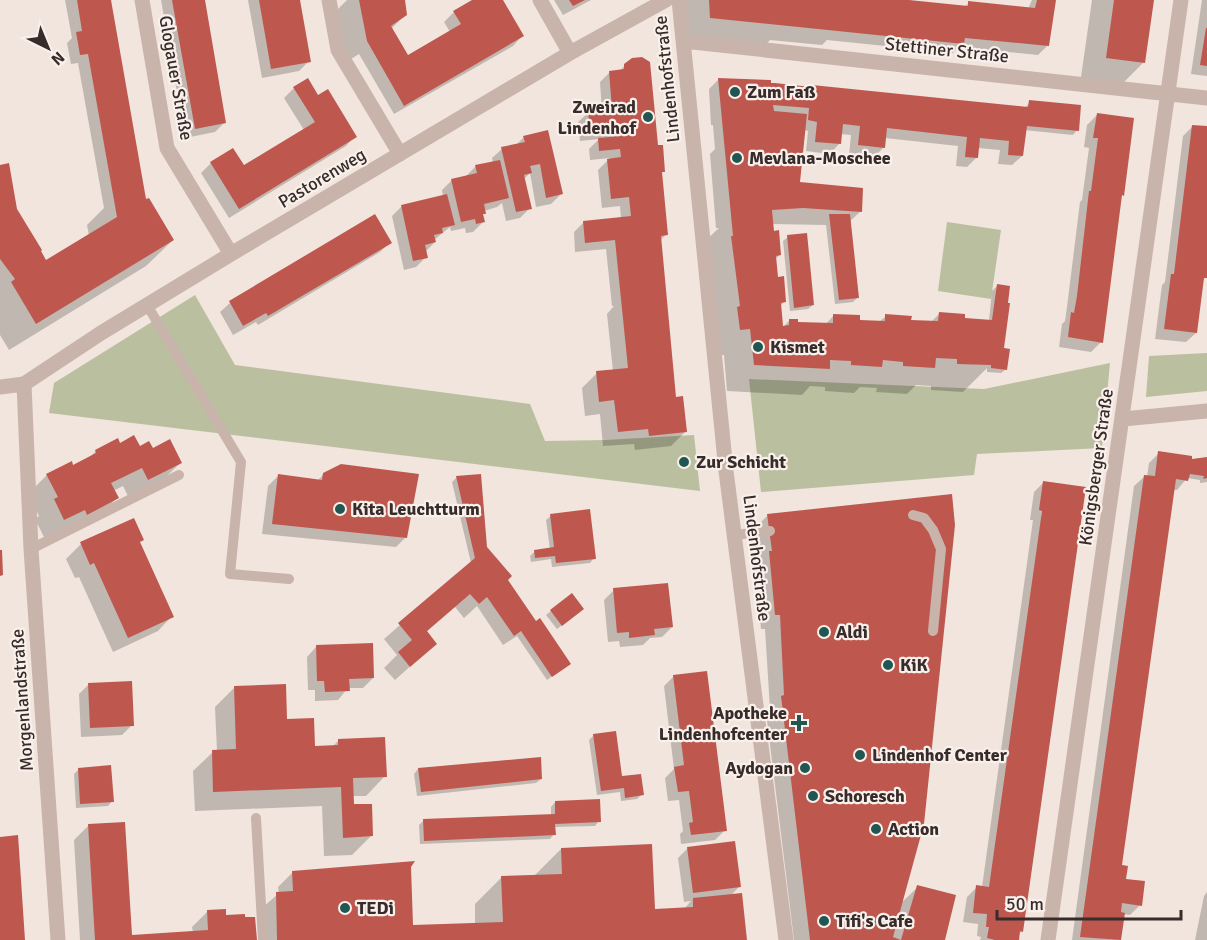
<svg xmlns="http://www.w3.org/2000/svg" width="1207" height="940" font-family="Signika,sans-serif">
<rect width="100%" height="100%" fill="#f1e5de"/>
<path fill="#babf9f" d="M947,222L1001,230L991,299L938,291Z
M195,295L235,365L530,404L545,441L605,440L694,435L700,491L49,413L54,383Z
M1207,353V391L1146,397L1149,356Z
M1110,363L1102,448L977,454L974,475L761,492L749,379L984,389Z"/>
<path fill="#0003" d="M65,0H110L145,202L173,240L146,266L9,350L0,335V167L16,209L45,262L89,236L87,225L104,208L78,63L71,64L67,43L72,38Z
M161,0H203L225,122L215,132L185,138Z
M248,0H298L309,61L299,71L262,78Z
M347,0H403L406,14L391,29L407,58L450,32L444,22L454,12L473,0H502L522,36L513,46L394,114L359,54L340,66L331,16Z
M554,0H591L563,15Z
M681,0H894L964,7L969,3L1028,9L1032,0H1055L1048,45L1038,55L958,47L953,53L827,40L822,45L770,40L758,52L684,44Z
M1092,0H1152L1144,62L1117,89L1080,84Z
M1202,0H1207V76L1191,74Z
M625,65L664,171L660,174L666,234L660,241L675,398L685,432L671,446L635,450L634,444L603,446L600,414L585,416L582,388L597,373L613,371L607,314L614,306H612L606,249L575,252L574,232L583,223L621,219L620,206L602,208L598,170L610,158L590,160L589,149L599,139L580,141L578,122L588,113L602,111L600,82L609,73L619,72Z
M719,79L1025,108L1030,102L1077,130L1073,135L1024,130L1022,156L1012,165L998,164L1000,150L978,148L977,157L967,167L956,166L958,146L885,138L884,147L874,157L849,155L851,135L840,134L839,144L830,154L806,151L808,131L804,130L799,184L860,212L849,222L858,297L853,302L835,304L826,225L772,224L780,255L775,259L777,278L784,302L780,306L782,328L790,320L796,323L825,325L834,315L858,321L879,322L886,316L910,321L930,323L939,314L963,320L989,321L992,291L997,286L1006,369L1001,373L987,372V368L963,392L931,390V386L916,385L907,394L876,392L877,388L860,387L854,393L825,391V387L810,386L802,395L727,391L724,355L713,356L704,242L719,228H716L710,154L715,149L713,125H711L709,89Z
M294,88L318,97L355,136L346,146L229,218L201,173L211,163L232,150L243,167L304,130L284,98Z
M1097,115L1122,195L1120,197L1101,342L1091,352L1059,347L1062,324L1065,321L1067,307L1080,202L1082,200L1089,148L1084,147L1087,125Z
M1193,126L1207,128V271L1206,277L1202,281L1196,333L1186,342L1155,339L1162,285L1165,282L1183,136Z
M524,137L561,194L551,204L536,207L530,173L524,179L530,208L520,218L506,221L502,203L497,207L484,211L482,216L483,222L473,232L466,233L465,228L451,231L450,227L434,240L435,242L425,252L426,257L416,267L404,270L392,216L402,206L443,197L442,190L452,180L465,177L475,167L493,163L492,158L502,149L516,145Z
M375,216L390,242L380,252L258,325L256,322L233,335L220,312L230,303Z
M788,237L813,305L808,309L790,311L783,241Z
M119,445L152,450L180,463L161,482L129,498L123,486L113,491L117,498L98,517L45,539L35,519L39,516L28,494L47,475L73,467L88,459L96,451Z
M1159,453L1189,463L1207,459V482L1200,483V480L1187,478L1177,490H1173L1121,867L1125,880L1140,905L1130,915L1123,914L1120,940H1072L1134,486L1144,477H1147L1149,463Z
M324,474L406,537L396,547L262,534L268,486L278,476L317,481Z
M457,477L486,548L534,621L569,664L547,680L517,636L503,645L477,606L464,618L455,607L426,632L435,644L395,680L384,668L397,655L384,639L471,563L452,482Z
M1043,483L1022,931L1018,935L1017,940H980L981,937L977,936L978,924L963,922L967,897L977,887H982L1033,520H1030L1034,492Z
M768,515L900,904L918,887L943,940H794L766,712L770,709L765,629H761L755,568L758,564L753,530Z
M551,516L594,558L590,563L552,567L551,559L531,562L530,556L535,551L550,549L546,520Z
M133,520L139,543L172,616L158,631L113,652L79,577L75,578L66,559L81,544Z
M614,590L672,627L662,637L650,638L643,645L620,647L619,641L608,642L604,600Z
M551,611L578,613L557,629L546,615Z
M316,647L373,678L363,688H348L338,700L315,701V690H308L307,657Z
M674,676L725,830L715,840L681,844L680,834L683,831L679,800L668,801L665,778L674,769L664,686Z
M89,684L132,725L122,735L81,737L79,694Z
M234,688L286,720L313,747H332L339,740L385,776L366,796H353V806L371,836L352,855L324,856L322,806L195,811L193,771L213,752L217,751L215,707Z
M594,735L621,778L642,794L637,799L621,801L620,792L597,795L589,740Z
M79,769L112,801L108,806L76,808L74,774Z
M418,769L541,779L536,783L417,796L414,774Z
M555,802L599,821L595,826L554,827V834L550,839L420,844L419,825L423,821L551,815V807Z
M89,825L130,937L193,933L192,927L207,912L225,917L255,940H80L74,840Z
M688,848L740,886L731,895L745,940H263L262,908L279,893L278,887L293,872L410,866L412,926L475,924V904L502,877L534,876L561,849L653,910L684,909L691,901L684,902L678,858Z
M1207,892V940H1195L1204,896Z"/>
<path fill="#be584f" d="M77,0H111L146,199L149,198L174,240L36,324L11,282L15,279L0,259V165L9,163L17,209L42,250L41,251L46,260L117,217L88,54L80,55L76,32L82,31Z
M172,0H205L226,123L195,129Z
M259,0H300L311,62L271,69Z
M359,0H405L407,15L391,26L408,55L461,24L453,11L472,0H503L524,36L404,106L367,41Z
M569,0H585L573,6Z
M709,0H909L968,6V1L1035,8L1037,0H1056L1049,46L965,38L964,44L710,18Z
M1114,0H1154L1145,63L1106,58Z
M1206,28H1207V66L1200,65Z
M642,57L650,62L658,145H663L665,172H662L668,235L661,236L676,397L683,396L687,432L649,436L648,429L618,432L614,400L599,402L596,371L628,368L615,240L585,243L583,221L631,216L629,197L611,199L607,159L621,157L620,149L599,151L598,138L621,136V129L590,132L588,111L612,109L609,71L624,69V64L632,58Z
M308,78L318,95L328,89L357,137L239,209L210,162L233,148L244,165L315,122L293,87Z
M718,78L771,80V83H775L811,87L812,85L1028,107L1029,100L1081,105L1079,131L1027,126L1023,156L1008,155L1009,141L980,138L978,158L965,157L967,137L887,128L885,148L858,145L860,126L843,124L841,144L815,142L817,122L808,120L809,108L773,105L774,111L807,114L800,182L863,188L862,212L803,208L772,210L774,231L779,230L781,255L776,256L778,277L784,276L786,302L781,303L783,326L789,325V319H798V322L833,323V314L860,315V320L885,321V314L912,316L911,320L938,321L939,312L965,314V318L992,320L997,284L1010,286L1008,303H1010L1004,348L1010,349L1007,370L991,368V365L957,364V359L936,358L935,368L903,366V362L883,360L882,367L851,365V361L830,360V369L754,365L750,329L740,330L737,307L740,306L731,236H733Z
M1097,113L1134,118L1124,196L1122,195L1103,343L1068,337L1071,312L1074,313L1077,296L1089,191H1091L1098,138H1093Z
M1192,125L1207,126V278H1204L1197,333L1164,329L1171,274H1174Z
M548,130L563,194L546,198L540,164L530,166L532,173L524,175L532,209L516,212L501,147L525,142L523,136Z
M500,160L509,198L484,204L486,214H483L485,222L476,224L475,219L461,222L451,179L477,173L475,165Z
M447,194L455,225L442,228L443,233L434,235L436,242L425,245L428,258L413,261L401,205Z
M375,214L392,243L268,316L266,313L243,326L229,301Z
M829,214H850L859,298L839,300Z
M807,233L814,305L794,308L787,235Z
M134,435L140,446L149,441L153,448L170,439L182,463L148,480L142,468L111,483L119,498L87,515L85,510L64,520L54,499L58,497L46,474L72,461L73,465L96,453L95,450L118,438L120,443Z
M1158,451L1192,456V459L1207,457V478L1203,479L1204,476L1190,474L1188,481L1176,479L1122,865L1128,866L1126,879L1145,881L1142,906L1122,903L1121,912L1125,913L1121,940L1080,937L1144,475L1155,476Z
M341,464L419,474L407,538L272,524L278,474L322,480L323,473Z
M481,474L487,547L512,576L508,580L536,621L540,618L571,664L552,677L521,631L514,636L487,597L479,604L470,594L427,631L437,644L410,667L398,652L412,640L398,623L475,558L456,476Z
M1043,481L1086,487L1023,932L1020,931L1019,940H995L987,938L989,927H986L987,914L973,913L976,885L989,887L1042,511L1039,510Z
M952,494L955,525L924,824L893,937L901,940H810L781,696L784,695L780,615H775L769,551H772L767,514Z
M590,509L596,559L556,563L555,556L535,558L534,550L554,547L550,514Z
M134,518L144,540L140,542L174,617L128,638L94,563L90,565L80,542Z
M0,550H2L3,575L0,576Z
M668,583L673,627L654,629L655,635L629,638V632L617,633L613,588Z
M572,593L584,609L562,626L550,610Z
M373,643L374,678L349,679L350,691L325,692L324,681H317L316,645Z
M707,671L727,831L691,835L689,823L693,822L689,791L678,792L674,767L684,765L673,675Z
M132,681L134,726L90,728L88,683Z
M286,684L287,719L314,718L315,746L338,745V739L385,737L387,777L353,778L354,804H372L373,836L343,838L341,787L213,792L212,750L236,749L234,686Z
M616,731L622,776L641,774L644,795L625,798L624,788L601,791L593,734Z
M541,757L542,779L421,792L418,768Z
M111,765L114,802L80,804L78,768Z
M600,799L601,822L555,824L556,835L424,841L423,819L555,814V801Z
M125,822L132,935L208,930L207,910L226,909V915L245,914V917H255L257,940H95L88,824Z
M18,835L25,940H0V837Z
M735,841L741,887L693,893L687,847Z
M652,844L655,909L693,907V898L742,893L747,940H277L276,892L293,891L292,871L415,861L411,867L413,925L503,922L501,876L562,874L561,848Z
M917,885L956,895L945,940H901Z"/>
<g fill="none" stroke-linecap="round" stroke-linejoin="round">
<path stroke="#c9b4ab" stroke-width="10" d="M147,305L241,462L230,574L289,579
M913,515L924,518L933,530L941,549L933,631
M734,535L770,531
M31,549L179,475
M256,818L263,940"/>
<path stroke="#c9b4ab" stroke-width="15" d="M142,0L167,148L231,254
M329,0L338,50L400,154
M540,0L570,53
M679,0L726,471L786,940
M683,41L1207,98
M24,384L31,549L58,940
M0,387L24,384L101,333L231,254L570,53L666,0
M1123,419L1207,411
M1048,940L1181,0"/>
</g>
<g fill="#215651" stroke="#f9f0eb" stroke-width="2">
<circle cx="735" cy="92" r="6"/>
<circle cx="648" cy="117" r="6"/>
<circle cx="737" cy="158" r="6"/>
<circle cx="758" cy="347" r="6"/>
<circle cx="684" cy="462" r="6"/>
<circle cx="340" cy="509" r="6"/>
<circle cx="824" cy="632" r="6"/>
<circle cx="888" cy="665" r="6"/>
<path d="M796 714h6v6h6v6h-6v6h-6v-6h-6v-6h6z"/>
<circle cx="860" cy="755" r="6"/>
<circle cx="805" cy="768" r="6"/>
<circle cx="813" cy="796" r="6"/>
<circle cx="876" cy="829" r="6"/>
<circle cx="345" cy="908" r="6"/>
<circle cx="824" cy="921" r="6"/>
</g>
<g text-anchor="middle" stroke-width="4.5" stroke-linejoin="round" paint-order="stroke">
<g font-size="18" fill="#372c2a" stroke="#f9f0eb">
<text transform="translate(947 50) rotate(6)" y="6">Stettiner Straße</text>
<text transform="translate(176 78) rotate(80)" y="6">Glogauer Straße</text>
<text transform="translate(667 79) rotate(-96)" y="6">Lindenhofstraße</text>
<text transform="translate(322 178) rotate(-31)" y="6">Pastorenweg</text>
<text transform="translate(1096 467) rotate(-82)" y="6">Königsberger Straße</text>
<text transform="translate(757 558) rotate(83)" y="6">Lindenhofstraße</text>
<text transform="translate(22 700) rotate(-94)" y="6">Morgenlandstraße</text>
</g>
<g font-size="18" font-weight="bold" fill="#372c2a" stroke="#f9f0eb" text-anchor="start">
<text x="747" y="98">Zum Faß</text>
<text x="636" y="113" text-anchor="end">Zweirad<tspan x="636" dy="21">Lindenhof</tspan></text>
<text x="749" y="164">Mevlana-Moschee</text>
<text x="770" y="353">Kismet</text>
<text x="696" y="468">Zur Schicht</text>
<text x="352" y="515">Kita Leuchtturm</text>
<text x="836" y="638">Aldi</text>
<text x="900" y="671">KiK</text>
<text x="787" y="719" text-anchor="end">Apotheke<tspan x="787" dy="21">Lindenhofcenter</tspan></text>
<text x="872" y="761">Lindenhof Center</text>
<text x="793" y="774" text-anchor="end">Aydogan</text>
<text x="825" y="802">Schoresch</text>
<text x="888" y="835">Action</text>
<text x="357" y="914">TEDi</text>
<text x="836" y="927">Tifi's Cafe</text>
</g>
</g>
<g transform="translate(48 48) rotate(137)" stroke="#f9f0eb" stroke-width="4.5" paint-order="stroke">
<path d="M0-4.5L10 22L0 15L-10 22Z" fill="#372c2a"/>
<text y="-9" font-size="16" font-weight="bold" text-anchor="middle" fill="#372c2a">N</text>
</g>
<path d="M997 910v9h184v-9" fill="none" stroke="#372c2a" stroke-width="3"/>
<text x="1006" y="910" font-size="18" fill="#372c2a" stroke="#f9f0eb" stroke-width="4.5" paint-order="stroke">50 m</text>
</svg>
